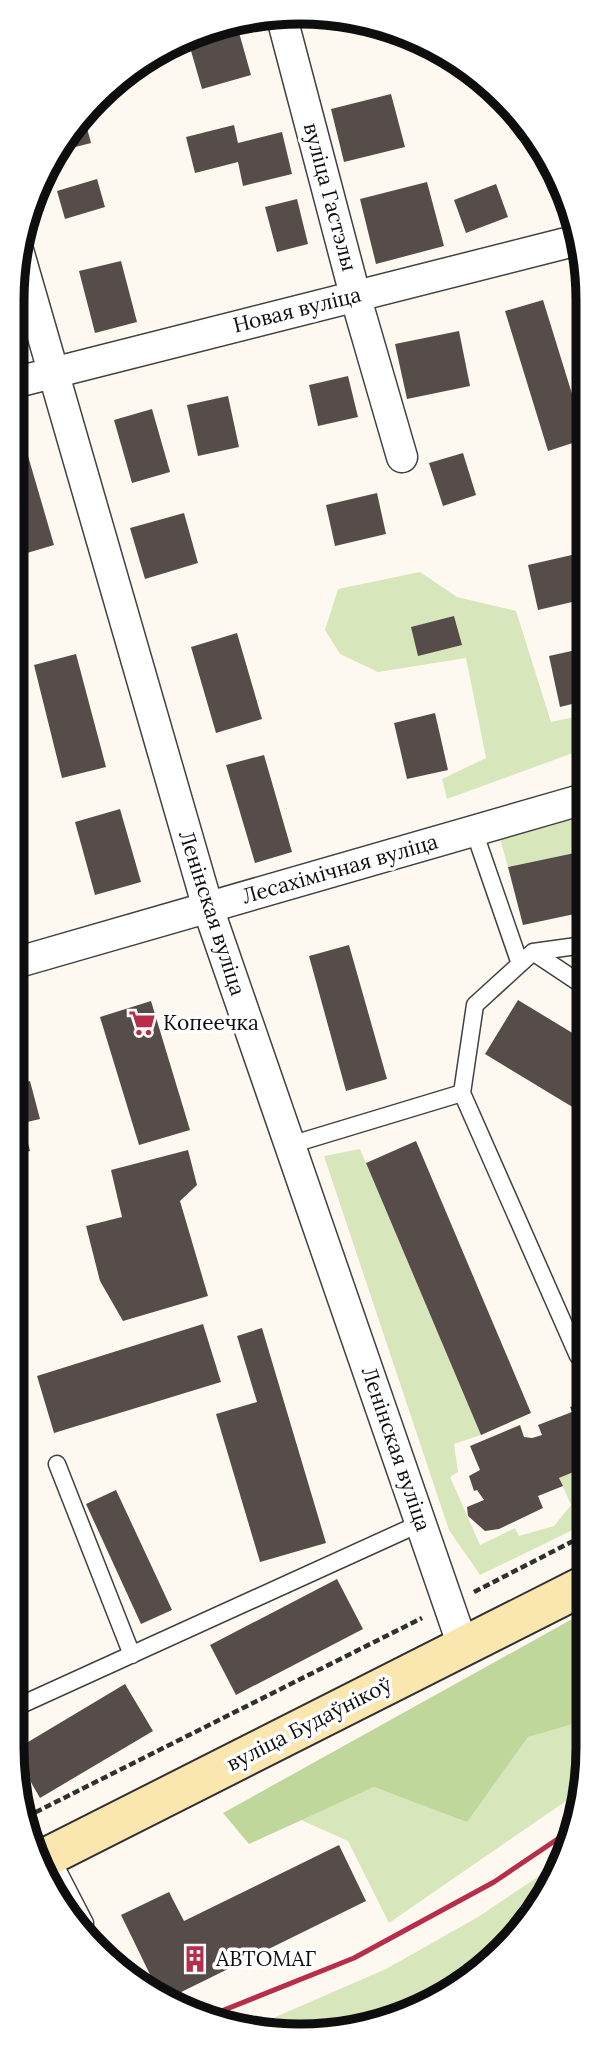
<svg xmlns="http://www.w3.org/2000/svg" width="600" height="2048" font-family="Lora,serif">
<rect width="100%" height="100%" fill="#fef9f0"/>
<path fill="#d8e7bb" d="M420,572L457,597L516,611L551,722L584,715V749L447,799L442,779L486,758L466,658L378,672L340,654L325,630L338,589Z
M584,799V851L508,867L496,824Z
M360,1149L481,1435L454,1444L458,1472L450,1477L480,1545L515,1528L519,1536L554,1526L571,1505L559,1478L583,1468V1525L480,1575L449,1530L324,1156Z
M582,1709V1790L389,1923L348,1841L301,1820L374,1787L467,1821L528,1737L577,1723Z
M557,1864L539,1908L478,1974L458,1984L369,2026L281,2035L252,2027L386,1969L478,1917Z"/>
<path fill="#bfd79b" d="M583,1613L582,1709L577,1723L528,1737L467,1822L374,1787L249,1844L223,1813Z"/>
<path fill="#564d4b" d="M238,29L251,75L202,89L189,44Z
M391,94L405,147L344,162L331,109Z
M84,117L91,143L56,152L61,140Z
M234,125L238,143L282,132L292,174L243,186L238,162L195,173L186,137Z
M97,179L105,207L65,219L57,191Z
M427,182L444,246L376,264L360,199Z
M496,184L508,217L466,233L454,200Z
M297,199L308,244L277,252L265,207Z
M121,261L137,322L95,333L79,271Z
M543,300L585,436V439L548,451L505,311Z
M459,331L470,386L407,399L395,344Z
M348,376L358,417L318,426L309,385Z
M228,396L239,447L198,456L187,405Z
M152,409L170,472L132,483L114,420Z
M26,449L54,545L17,556V452Z
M463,453L476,495L443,506L429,463Z
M377,493L386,534L335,546L326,505Z
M184,513L198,563L145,579L130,528Z
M585,552V599L538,610L528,565Z
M454,616L462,645L418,656L411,627Z
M237,633L262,719L216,733L191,647Z
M585,648L584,701L560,707L549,656Z
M76,654L106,767L62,778L34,665Z
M435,713L448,770L407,779L394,723Z
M264,755L292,852L255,863L226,765Z
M120,809L141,882L95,895L75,822Z
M584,851V912L523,925L508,867Z
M349,945L387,1079L346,1091L309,956Z
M518,1000L584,1040V1114L485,1054Z
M151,1001L190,1130L139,1145L100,1017Z
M30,1081L40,1119L23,1123L30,1151L14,1155L15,1085Z
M416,1141L531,1413L481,1435L366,1163Z
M188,1150L197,1185L180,1201L208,1296L123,1321L100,1281L86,1226L122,1217L111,1170Z
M203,1324L221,1382L54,1433L37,1376Z
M262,1328L326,1543L260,1562L216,1414L257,1402L237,1336Z
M583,1402V1468L559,1478L563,1486L538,1496L543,1508L499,1529L485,1531L468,1516L467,1507L484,1500L477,1490L474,1491L469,1476L480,1470L470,1446L520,1425L524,1437L532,1438L542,1435L538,1425L572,1412L570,1407Z
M116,1490L172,1610L141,1624L86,1504Z
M337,1579L363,1629L236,1695L210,1645Z
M125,1684L153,1731L40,1798L13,1751Z
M339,1845L366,1901L165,2000L161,1997L121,1915L169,1892L184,1921Z"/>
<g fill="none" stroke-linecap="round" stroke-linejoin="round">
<defs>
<path id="lane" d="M474,831L520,964
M533,952L584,986
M462,1093L475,1005L533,952L584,945
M290,1145L462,1093L578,1356L583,1354
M57,1464L132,1655
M12,1709L421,1523
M50,1855L85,1923"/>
<path id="street" d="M282,18L355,295L402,457
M18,250L208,908L463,1646
M17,382L578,240
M15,963L584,799"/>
<path id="secondary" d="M37,1862L583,1586"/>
</defs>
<use href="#lane" stroke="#414141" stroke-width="19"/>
<use href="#street" stroke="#414141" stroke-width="33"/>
<use href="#secondary" stroke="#303030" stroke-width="42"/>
<path stroke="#303030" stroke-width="4.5" stroke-dasharray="7 3.5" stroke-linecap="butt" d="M474,1592L583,1536
M26,1817L422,1618"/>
<use href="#lane" stroke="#fff" stroke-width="16"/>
<use href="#street" stroke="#fff" stroke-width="30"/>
<use href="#secondary" stroke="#fae6af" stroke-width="38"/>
<path stroke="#b62e49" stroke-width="5" d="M209,2016L354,1958L494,1882L571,1830"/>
</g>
<defs>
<symbol id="supermarket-bare" viewBox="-9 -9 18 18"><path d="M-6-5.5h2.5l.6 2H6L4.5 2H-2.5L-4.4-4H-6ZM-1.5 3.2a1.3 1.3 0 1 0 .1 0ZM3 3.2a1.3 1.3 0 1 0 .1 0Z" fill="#b62e49" stroke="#fff" stroke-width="2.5" paint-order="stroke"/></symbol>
<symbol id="building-bare" viewBox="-9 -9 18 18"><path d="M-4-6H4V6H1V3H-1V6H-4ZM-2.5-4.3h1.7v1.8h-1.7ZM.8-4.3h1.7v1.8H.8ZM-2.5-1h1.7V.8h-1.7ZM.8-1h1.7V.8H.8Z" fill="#b62e49" stroke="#fff" stroke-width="2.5" paint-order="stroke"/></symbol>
</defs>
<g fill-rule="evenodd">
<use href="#supermarket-bare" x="123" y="1004" width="38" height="38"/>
<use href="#building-bare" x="176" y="1940" width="38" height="38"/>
</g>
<g text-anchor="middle" stroke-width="7" stroke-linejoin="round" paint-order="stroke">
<g font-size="21" fill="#0e0e0e" stroke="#fff">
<text transform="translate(330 197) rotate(75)" y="7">вуліца Гастэлы</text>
<text transform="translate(297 310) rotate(-14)" y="7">Новая вуліца</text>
<text transform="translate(340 869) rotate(-16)" y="7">Лесахімічная вуліца</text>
<text transform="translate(212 913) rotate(72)" y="7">Ленінская вуліца</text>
<text transform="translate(396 1449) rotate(71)" y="7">Ленінская вуліца</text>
<text transform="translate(309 1724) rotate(-27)" y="7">вуліца Будаўнікоў</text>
</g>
<g font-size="21" fill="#0e0e0e" stroke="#fff" text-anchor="start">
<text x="163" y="1030">Копеечка</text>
<text x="216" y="1966">АВТОМАГ</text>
</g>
</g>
<path d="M0 0H600V2048H0ZM300 24H300A276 276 0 0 1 576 300V1748A276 276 0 0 1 300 2024H300A276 276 0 0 1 24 1748V300A276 276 0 0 1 300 24Z" fill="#fff" fill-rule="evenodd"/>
<path fill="none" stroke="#0e0e0e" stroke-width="9" d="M300 24H300A276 276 0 0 1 576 300V1748A276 276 0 0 1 300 2024H300A276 276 0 0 1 24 1748V300A276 276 0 0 1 300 24Z"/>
</svg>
